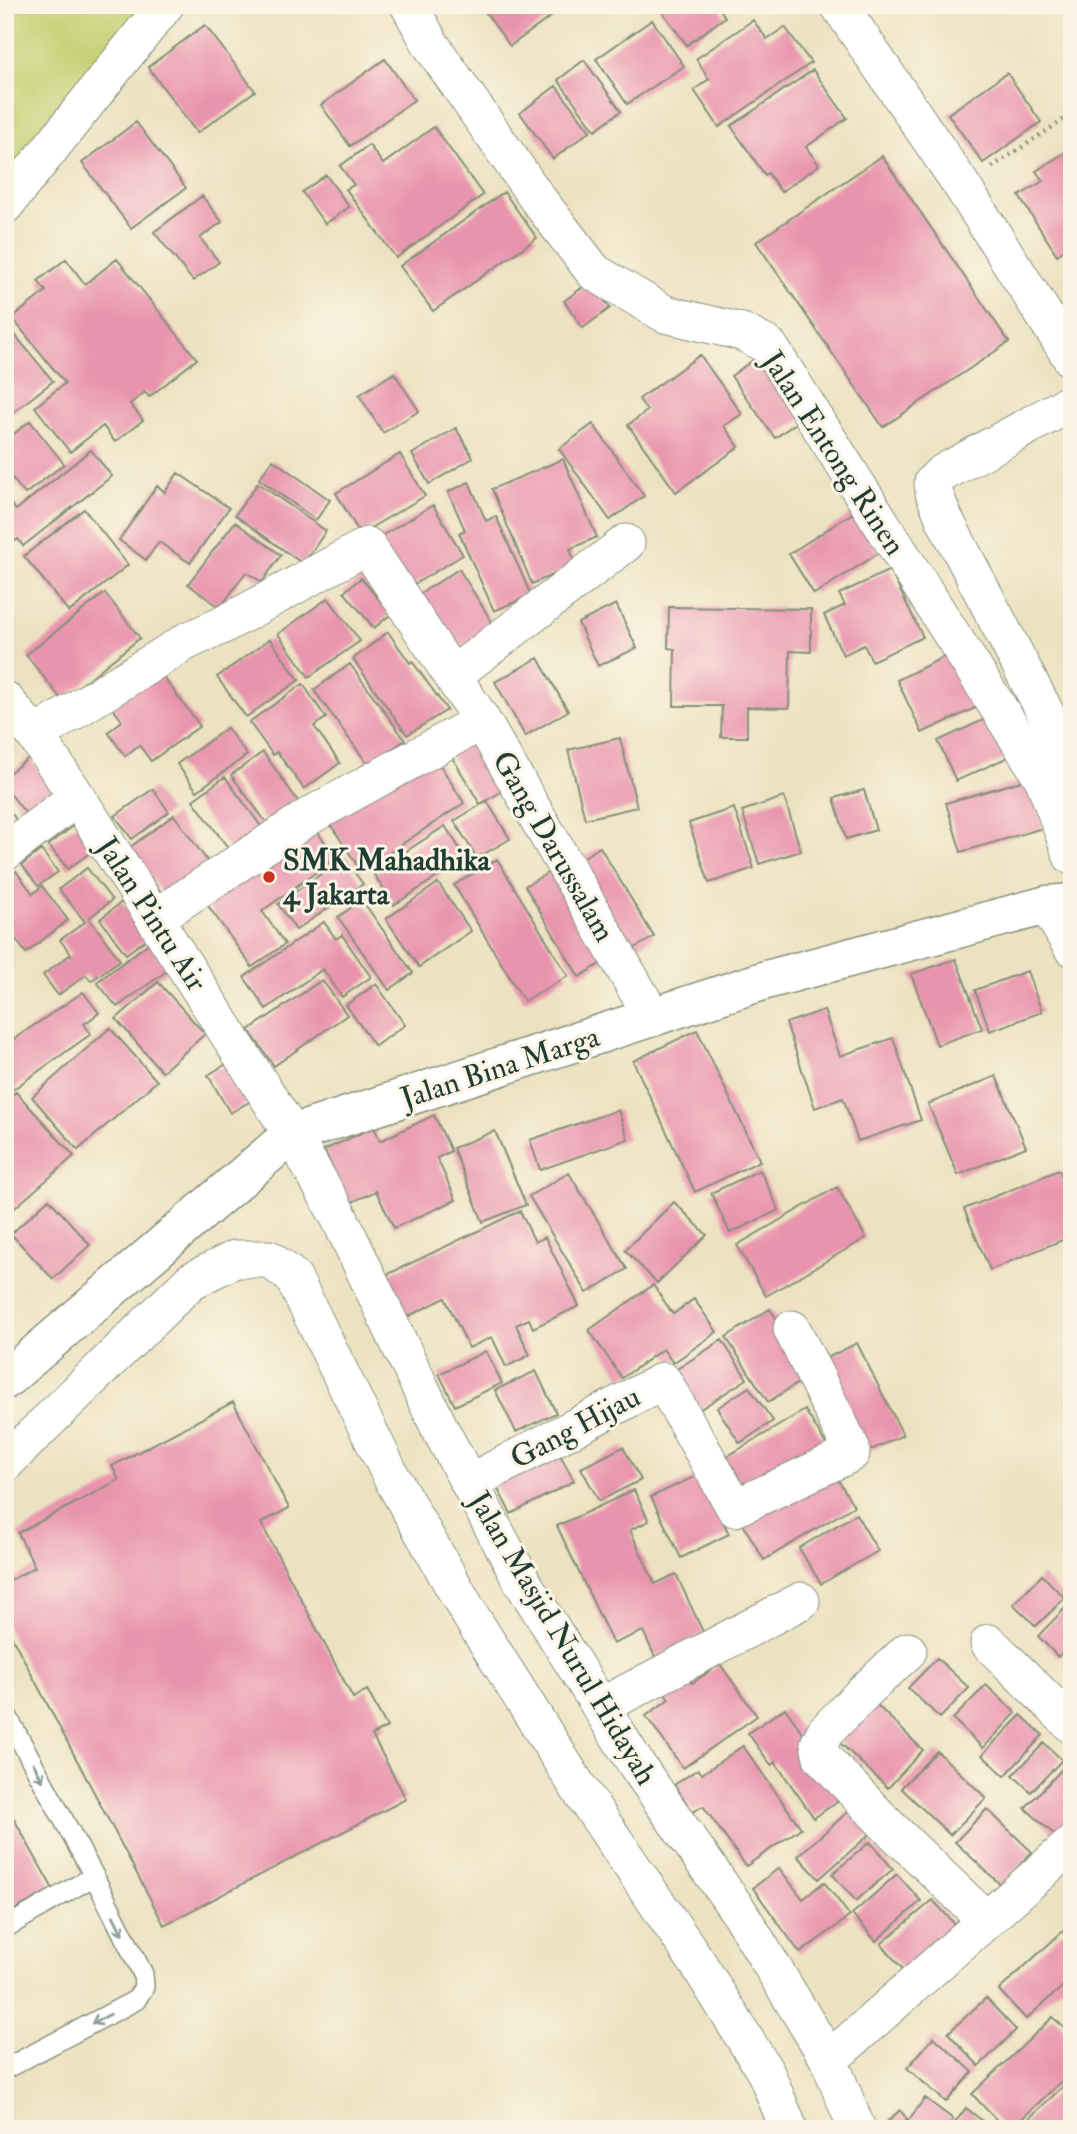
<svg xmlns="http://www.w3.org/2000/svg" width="1077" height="2134" font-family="'IM FELL Double Pica',serif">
<rect width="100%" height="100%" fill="#fcf5e5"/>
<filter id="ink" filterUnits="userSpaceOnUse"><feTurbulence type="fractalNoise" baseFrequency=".0143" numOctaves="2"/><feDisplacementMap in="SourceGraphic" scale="14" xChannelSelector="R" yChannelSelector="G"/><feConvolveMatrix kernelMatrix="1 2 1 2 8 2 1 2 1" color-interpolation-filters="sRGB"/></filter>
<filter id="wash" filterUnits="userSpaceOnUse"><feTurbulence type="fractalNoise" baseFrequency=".00686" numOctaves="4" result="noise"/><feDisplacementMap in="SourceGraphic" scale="28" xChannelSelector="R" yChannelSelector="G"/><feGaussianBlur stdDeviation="1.57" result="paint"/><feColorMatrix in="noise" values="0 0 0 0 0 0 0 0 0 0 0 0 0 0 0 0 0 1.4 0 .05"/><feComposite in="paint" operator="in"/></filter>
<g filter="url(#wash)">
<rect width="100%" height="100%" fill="#ece2c1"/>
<path fill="#c3d071" stroke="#718652" stroke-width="2" d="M5,5H165L5,205Z"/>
<g id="blocks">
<path fill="#e994ae" d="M480,5H567L510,46Z
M657,5H717L725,17L687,45Z
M652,20L684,66L627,104L596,59Z
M753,20L767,39L785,27L811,63L719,127L694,90L709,79L696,59Z
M205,25L255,91L197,133L148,67Z
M385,59L414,100L350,146L321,105Z
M584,60L621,111L595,130L558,80Z
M813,70L847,118L806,147L819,165L781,192L768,173L765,175L731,126Z
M1007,73L1041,122L983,163L948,114Z
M556,86L590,131L553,159L520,113Z
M136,122L186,188L131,228L82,163Z
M434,127L483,195L396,258L346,189L354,185L340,166L369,145L383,164Z
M1072,148V245L1057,255L1019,196L1043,181L1036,171Z
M882,156L1009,342L883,427L756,242Z
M326,175L349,207L325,224L302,192Z
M504,192L537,238L433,311L400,266Z
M202,196L222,222L200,238L219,262L193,281L154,232Z
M66,259L85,284L117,259L197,359L149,397L145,392L130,404L143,420L115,442L103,426L70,452L35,407L65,383L12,318L46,291L38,281Z
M591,281L610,308L583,328L564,301Z
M11,330L53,381L5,419V335Z
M767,350L811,412L775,438L731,376Z
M700,355L742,414L724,426L739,447L676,492L628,425L647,411L639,399Z
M394,373L419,411L383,433L359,395Z
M30,421L64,464L25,494L5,469V441Z
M593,424L644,496L610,520L559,449Z
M456,428L473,458L429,484L412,454Z
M91,450L112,476L23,546L18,539L5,549V497L16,510Z
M400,454L425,496L360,534L336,493Z
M563,459L597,537L570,549L576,565L532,584L492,489Z
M273,460L330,500L316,520L259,479Z
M178,473L229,508L190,563L159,542L146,560L119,540L157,486L165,492Z
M469,482L486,521L496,516L531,595L494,611L459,533L465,530L448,492Z
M258,483L326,531L303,564L235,515Z
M433,505L463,555L403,591L373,541Z
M84,509L128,565L69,612L24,556Z
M853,513L879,553L814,594L789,554Z
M235,522L281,555L262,582L246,572L220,608L188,584Z
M459,569L495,627L448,656L412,599Z
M890,570L923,637L872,661L864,645L843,655L824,615L845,605L839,594Z
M361,578L391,614L374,628L344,592Z
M105,593L140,638L62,700L26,655Z
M328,598L360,641L309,677L278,634Z
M616,604L637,648L598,666L578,623Z
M669,607L811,609V652L790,651L789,708L747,707V737H721L722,706H674L675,649L668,648Z
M388,632L410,663L412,661L447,710L407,735L353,659Z
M270,639L299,680L246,717L217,677Z
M960,649L986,703L922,733L897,680Z
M538,658L568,711L525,736L495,682Z
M350,664L405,740L369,766L314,690Z
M155,666L200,726L151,761L139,745L125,756L108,732L122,721L107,700Z
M303,684L326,718L314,726L340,763L304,789L277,752L273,755L249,722Z
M996,714L1015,754L956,781L938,741Z
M227,728L247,755L197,791L177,764Z
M476,736L508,788L480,804L449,752Z
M620,738L637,807L585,819L568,750Z
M263,752L300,804L269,826L231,775Z
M433,754L464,803L361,871L329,822Z
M29,758L62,802L34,824L5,787V776Z
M225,777L266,833L234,856L193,800Z
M1028,779L1043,828L961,852L946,803Z
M153,789L169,812L132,839L115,816Z
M864,790L876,830L846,839L834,798Z
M784,797L801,851L759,864L742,811Z
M487,801L510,839L477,858L454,821Z
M5,805L24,830L5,844Z
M734,808L754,868L709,883L689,823Z
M174,815L208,862L163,895L129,848Z
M309,820L336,858L262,911L285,944L252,967L201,896Z
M80,821L99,846L68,869L48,845Z
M445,826L466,858L394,905L373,873Z
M600,847L654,937L626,953L573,864Z
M41,850L58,872L38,886L22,865Z
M344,858L363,884L296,930L278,904Z
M497,859L568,976L524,1001L454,885Z
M558,867L611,957L579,977L525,886Z
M87,868L112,900L89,918L120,960L91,981L86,975L58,995L43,975L71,954L60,940L85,922L59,889Z
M16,871L33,894L42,886L68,920L26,953L5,925V880Z
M438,883L471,931L419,967L386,919Z
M362,900L413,973L389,990L338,917Z
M122,902L149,937L126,954L100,919Z
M324,922L336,939L342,935L371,977L342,997L323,969L266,1009L244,977Z
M149,943L168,970L117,1007L97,982Z
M956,959L982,1029L937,1045L911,974Z
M1027,971L1042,1012L990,1031L975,990Z
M322,980L347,1015L274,1066L249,1030Z
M158,982L205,1034L162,1072L116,1019Z
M376,984L405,1025L375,1046L346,1005Z
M83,992L99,1013L84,1024L91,1034L5,1095V1045Z
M824,1010L840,1056L893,1038L921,1120L858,1141L843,1098L815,1108L786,1023Z
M110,1028L157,1081L78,1150L32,1097Z
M697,1030L760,1161L695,1192L633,1061Z
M228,1063L251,1101L230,1113L208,1075Z
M996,1076L1026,1147L958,1175L928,1104Z
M16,1092L74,1156L9,1213L5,1209V1101Z
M618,1110L628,1139L540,1170L530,1140Z
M434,1115L451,1151L437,1158L456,1200L394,1228L376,1191L350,1203L324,1150L374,1127L380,1141Z
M495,1131L526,1205L483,1222L453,1148Z
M760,1170L779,1210L730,1233L711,1193Z
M1059,1170L1072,1200V1249L1067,1238L990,1270L964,1209Z
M569,1173L627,1269L587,1293L529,1196Z
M837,1187L866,1238L766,1296L737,1245Z
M49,1199L90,1245L53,1279L11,1234Z
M674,1202L707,1235L657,1283L625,1250Z
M520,1211L535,1242L545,1237L579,1306L533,1328L529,1319L516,1325L530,1355L506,1367L492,1337L469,1348L445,1298L405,1318L384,1276Z
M653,1285L673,1314L694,1299L717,1332L673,1363L663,1349L622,1378L589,1330Z
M770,1309L812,1374L768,1402L726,1337Z
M722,1340L747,1379L699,1410L674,1371Z
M857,1343L903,1435L869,1451L823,1360Z
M486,1351L502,1383L455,1406L439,1374Z
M536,1371L556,1413L516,1432L495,1390Z
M749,1387L773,1421L740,1443L717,1408Z
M233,1402L289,1508L261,1523L353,1698L367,1690L387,1727L372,1735L406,1799L164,1925L5,1624V1583L35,1567L18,1533L119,1480L112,1466Z
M805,1410L829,1449L746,1500L721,1460Z
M554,1443L574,1481L511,1514L491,1476Z
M623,1447L641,1480L599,1501L581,1468Z
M832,1470L854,1506L764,1560L743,1524Z
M700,1474L729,1534L681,1558L651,1497Z
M634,1490L649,1521L630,1530L655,1584L676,1574L704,1634L655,1657L643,1631L613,1644L557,1526Z
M856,1514L878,1551L821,1584L799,1548Z
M1042,1575L1065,1598L1036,1626L1013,1604Z
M1072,1601V1643L1058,1657L1038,1636Z
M1072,1652V1670L1063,1661Z
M937,1658L969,1688L940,1718L908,1688Z
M720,1664L757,1716L683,1768L646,1716L669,1699L663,1690L686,1674L692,1683Z
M986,1685L1016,1713L983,1748L953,1719Z
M873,1701L923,1750L888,1788L836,1739Z
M785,1708L846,1795L814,1818L775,1762L771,1765L748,1733Z
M1021,1715L1043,1735L1005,1776L982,1755Z
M1044,1743L1062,1760L1031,1792L1013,1775Z
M743,1746L801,1828L746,1866L703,1806L693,1812L674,1785L698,1769L702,1774Z
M937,1751L986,1798L950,1835L901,1788Z
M1065,1766L1072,1772V1819L1056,1836L1025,1808Z
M5,1803L53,1889L5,1915Z
M987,1809L1032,1852L1001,1885L955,1842Z
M850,1810L870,1834L819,1879L798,1856Z
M870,1842L893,1869L856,1901L832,1874Z
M779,1868L803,1899L824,1882L850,1916L800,1953L753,1888Z
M897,1874L921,1901L876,1941L852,1914Z
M933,1900L959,1929L907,1974L881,1944Z
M1063,1931L1072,1941V1978L1026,2019L999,1990Z
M986,1998L1016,2030L979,2066L948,2033Z
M1053,2017L1072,2036V2071L1011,2129H1005L972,2094Z
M934,2037L973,2072L946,2102L907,2068Z
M1072,2078V2116L1058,2129H1029L1024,2123Z
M925,2098L953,2119L946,2129H902Z
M966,2108L993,2129H950Z
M900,2110L907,2119L896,2129H888L884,2125Z"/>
</g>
</g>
<g filter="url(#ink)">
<use href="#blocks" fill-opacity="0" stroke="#86907a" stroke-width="2"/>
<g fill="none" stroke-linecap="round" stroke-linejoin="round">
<defs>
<path id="service" d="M5,1712L94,1876L143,1974L144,1987L136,2000L5,2069
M5,1928L94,1876"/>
<path id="minor" d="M409,5L431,45L537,198L594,272L665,314L742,332L769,346L1044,780L1072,856
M839,5L962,186L1072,359
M5,205L165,5
M453,675L626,543
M5,700L35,735L77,797L292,1134L338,1215L441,1431L522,1581L636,1764L739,1912L829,2060L857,2129
M35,735L187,641L221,626L367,546L482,721L653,1018
M1044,780L1060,741L944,518L934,493L933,482L941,474L1072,402
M5,852L77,797
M1047,905L1072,947
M155,918L308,817L482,721
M5,1463L191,1281L235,1259H269L293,1277L392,1478L470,1615L578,1787L699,1965L766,2073L789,2129
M469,1483L663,1381L735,1508L846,1456L851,1453V1448L792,1329
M989,1643L1072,1725
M908,1651L864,1692L825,1732L819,1744L822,1757L886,1824L986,1920
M600,1707L801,1601
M829,2060L1072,1844"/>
<path id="tertiary" d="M5,1380L292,1134L766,980L1047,905L1072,903"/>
</defs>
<use href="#service" stroke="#86907a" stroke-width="22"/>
<use href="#minor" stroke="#86907a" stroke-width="39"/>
<use href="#tertiary" stroke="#86907a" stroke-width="41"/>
<path stroke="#86907a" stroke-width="4.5" stroke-dasharray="2 5" stroke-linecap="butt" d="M992,167L1072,114"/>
<use href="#service" stroke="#fff" stroke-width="19"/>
<use href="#minor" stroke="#fff" stroke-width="37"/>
<use href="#tertiary" stroke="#fff" stroke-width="38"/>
</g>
<defs><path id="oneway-shaft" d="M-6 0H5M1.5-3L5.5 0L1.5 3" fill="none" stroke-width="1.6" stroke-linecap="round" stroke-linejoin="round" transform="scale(1.75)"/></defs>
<g stroke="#8f9e9a">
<use href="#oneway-shaft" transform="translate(38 1772) rotate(62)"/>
<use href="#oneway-shaft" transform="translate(118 1925) rotate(63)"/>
<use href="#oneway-shaft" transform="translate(101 2019) rotate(153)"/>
</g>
</g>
<circle fill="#c8321e" stroke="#fcf5e5" stroke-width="2.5" cx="269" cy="877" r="7"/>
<g text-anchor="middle" stroke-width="6" stroke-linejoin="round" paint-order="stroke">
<g font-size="30" fill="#1f3d34" stroke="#fcf5e5">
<text transform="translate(834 453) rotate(57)" y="10">Jalan Entong Rinen</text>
<text transform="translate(554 846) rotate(60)" y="10">Gang Darussalam</text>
<text transform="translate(152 914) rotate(57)" y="10">Jalan Pintu Air</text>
<text transform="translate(500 1067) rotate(-18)" y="10">Jalan Bina Marga</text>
<text transform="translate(575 1427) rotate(-28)" y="10">Gang Hijau</text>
<text transform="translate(563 1638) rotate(59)" y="10">Jalan Masjid Nurul Hidayah</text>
</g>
<g font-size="30" font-weight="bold" fill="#1f3d34" stroke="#fcf5e5" text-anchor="start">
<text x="283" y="870">SMK Mahadhika<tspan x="283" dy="34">4 Jakarta</tspan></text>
</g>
</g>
<rect width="1077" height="2134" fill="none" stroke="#fcf5e5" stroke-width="28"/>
</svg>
